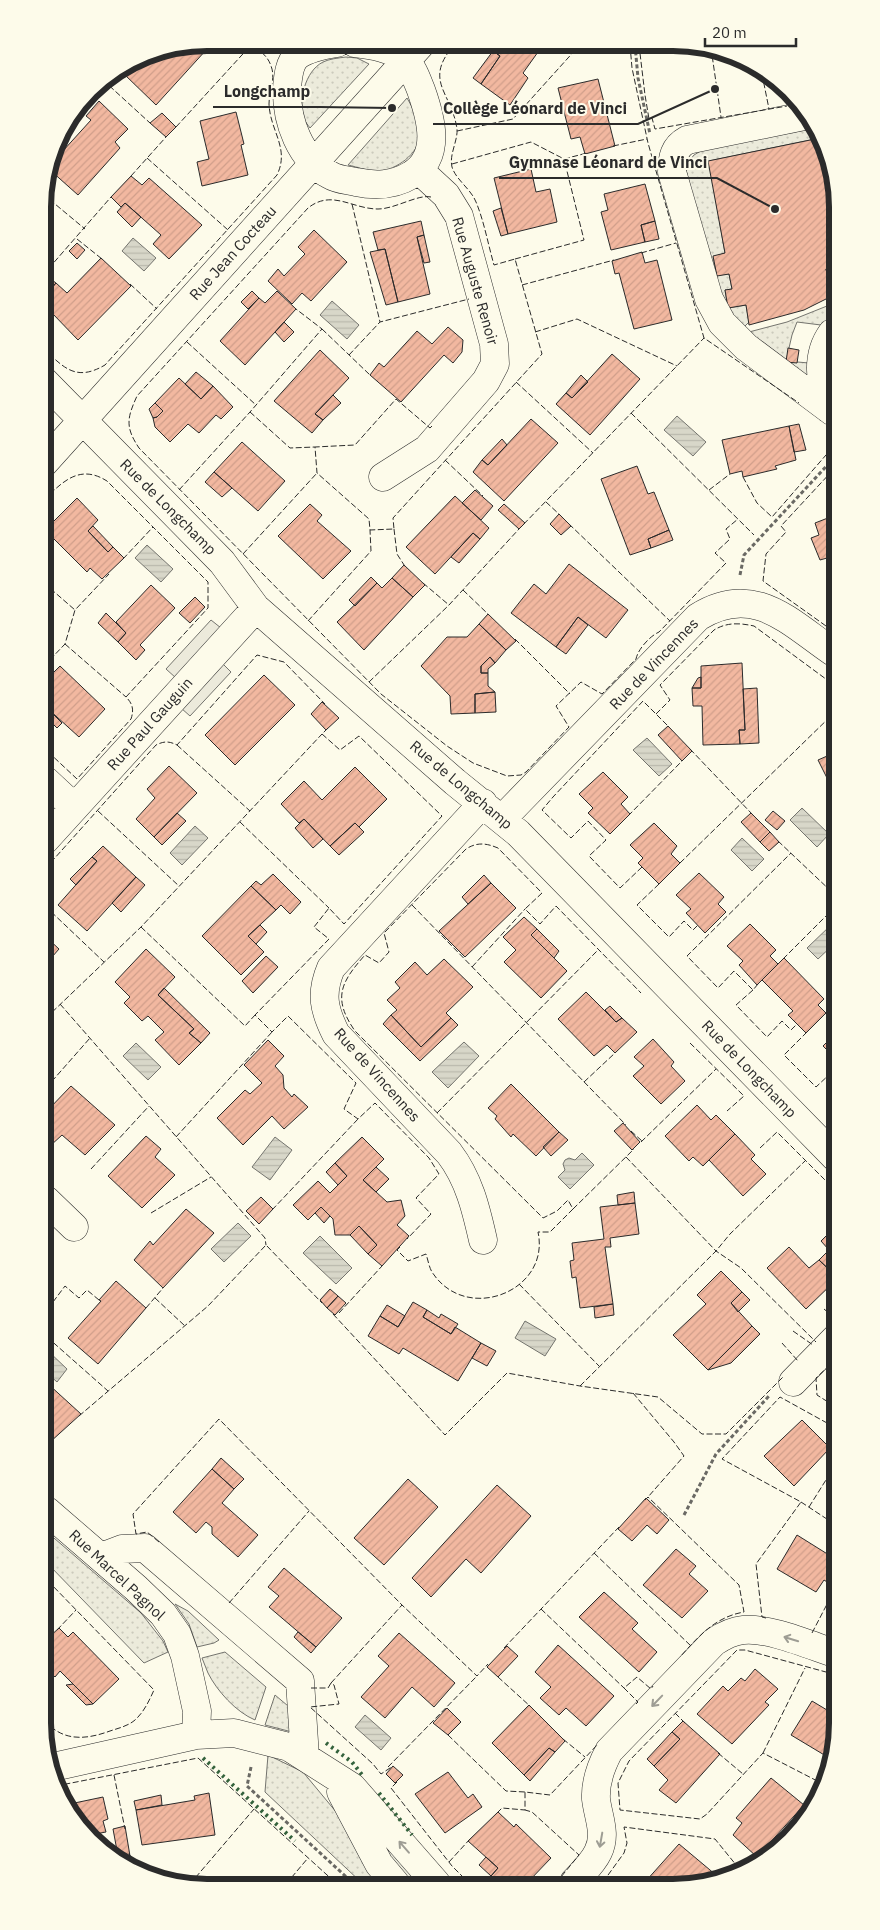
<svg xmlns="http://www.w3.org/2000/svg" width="880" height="1930" font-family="'IBM Plex Sans',sans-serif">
<defs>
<pattern id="grass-dots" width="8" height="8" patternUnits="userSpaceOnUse" patternTransform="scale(1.25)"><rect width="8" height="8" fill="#ecebdb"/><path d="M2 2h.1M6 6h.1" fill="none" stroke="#cbcabc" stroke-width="1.8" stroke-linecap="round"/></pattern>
<pattern id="water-rules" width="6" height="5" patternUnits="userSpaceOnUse" patternTransform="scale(1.25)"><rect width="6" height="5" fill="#d8d7c9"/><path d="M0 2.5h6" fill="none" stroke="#bab9ad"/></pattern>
<pattern id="building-hatch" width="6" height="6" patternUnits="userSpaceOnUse" patternTransform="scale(1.25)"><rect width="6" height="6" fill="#f2b8a0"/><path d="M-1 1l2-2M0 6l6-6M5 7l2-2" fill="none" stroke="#d09e8a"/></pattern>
</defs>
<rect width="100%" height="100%" fill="#fdfbea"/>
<path fill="url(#grass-dots)" stroke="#74746e" d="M346,57L357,58L369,64L310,128C308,125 305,122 304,118C298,101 305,71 323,62C329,59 338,58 346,57Z
M407,98C413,108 420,123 420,135C419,154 396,170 379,171C369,172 358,167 348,165Z
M816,128L820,138L709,161L725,253L713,257L717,275L729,274L732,289L725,290L728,308L746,305L749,322L741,330L721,307L685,166L694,155L704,149Z
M832,304V317L821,325L797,322L792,335L786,361L809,363V379C787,365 763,354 749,332L787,322Z
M47,1532L141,1613L163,1641L168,1652L144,1663L47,1563Z
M175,1604L188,1611L219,1640L214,1643L197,1647L189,1624Z
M225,1652L266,1687L255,1720C236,1712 217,1691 208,1673C206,1668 204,1663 202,1658Z
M275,1695L294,1711L292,1732L265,1725Z
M268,1755L303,1772L337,1813L381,1883L363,1884L265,1792Z
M373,1821L418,1873L415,1883H404L386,1860Z"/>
<path fill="#eceadb" stroke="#74746e" d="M211,620L221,628L176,678L166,669Z
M222,663L231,672L190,716L181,708Z"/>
<path fill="url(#water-rules)" stroke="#74746e" d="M133,238L156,258L144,271L122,251Z
M332,301L359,325L347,339L320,315Z
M677,416L706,442L693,456L664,430Z
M147,545L173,569L161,582L135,558Z
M647,738L672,764L659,776L633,750Z
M802,808L829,834L817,847L790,820Z
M195,826L208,838L182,865L170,853Z
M742,838L764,859L752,871L731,850Z
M831,925L834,929V944L818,959L807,948Z
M464,1042L479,1056L448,1088L432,1072Z
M136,1043L161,1067L148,1080L123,1056Z
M275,1137L292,1150L270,1180L252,1167Z
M582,1153L594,1165L570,1189L558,1177L565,1170L563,1164L565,1160L569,1158L575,1160Z
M238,1223L251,1236L224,1262L211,1249Z
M320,1236L352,1268L336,1284L303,1253Z
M525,1321L556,1339L545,1356L515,1338Z
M47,1350L67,1369L57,1382L47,1373Z
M365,1715L391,1738L381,1750L355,1727Z"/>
<path fill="url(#building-hatch)" stroke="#2b2b2b" d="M201,44L207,49L156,105L124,74L138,61L143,64L152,53Z
M497,44L543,45L523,73L528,78L510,105L481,84L500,56L493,51Z
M493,51L500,56L481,84L473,78Z
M598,79L615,146L585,154L580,137L571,139L558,88Z
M99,101L128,129L115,142L120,148L78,195L50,170L52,163L91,120L86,116Z
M236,112L244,144L241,145L248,175L202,186L197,162L209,159L200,121Z
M162,113L176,127L166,137L150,123Z
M820,138L832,164V268L826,269L832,296L804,310L749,325L746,305L728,308L725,290L732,289L729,274L717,276L713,256L725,253L708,161Z
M531,169L536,192L550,189L557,222L508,234L494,178Z
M131,176L142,185L149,178L202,225L169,259L153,244L161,235L125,203L121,207L111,197Z
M645,184L655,221L641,225L645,242L611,250L601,212L608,210L604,194Z
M125,203L141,217L132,227L117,212Z
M501,208L508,234L501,236L493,211Z
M421,221L424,235L417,237L430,294L398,302L385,249L378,250L373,232Z
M655,221L659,239L645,242L641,225Z
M314,230L347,262L311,301L302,293L292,304L268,281L278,269L284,276L305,254L298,247Z
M424,235L430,262L424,263L417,237Z
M77,243L85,250L77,259L69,251Z
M385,249L398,302L386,305L370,252Z
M642,252L645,263L657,260L672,320L634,329L619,273L615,274L612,261Z
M101,258L131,286L78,340L52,313L47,319L43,316V298L56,283L67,293Z
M832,268V292L826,269Z
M52,280L56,283L43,298V289Z
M252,291L259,298L248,309L241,302Z
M277,291L296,309L245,365L220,341L259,298L265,303Z
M284,322L294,332L284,342L275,332Z
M448,327L463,340L462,352L453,363L444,355L401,402L370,375L379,363L384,367L417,331L432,344Z
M788,348L799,350L797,363L786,362Z
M320,350L349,378L315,414L323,420L312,433L274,401Z
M612,354L640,379L590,435L556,404L566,393L572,398Z
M196,372L213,386L201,399L185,384Z
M581,375L588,382L572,398L566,393Z
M179,378L201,399L213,386L233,407L221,419L216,415L199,433L188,424L170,442L155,427L153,418L157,417L163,411L155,403Z
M333,395L341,403L323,420L315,414Z
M155,403L163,411L157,417L153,418L149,409Z
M531,419L558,443L504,501L473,472L482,460L488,465Z
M799,424L806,450L794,452L789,426Z
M789,426L796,460L775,466L777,469L743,477L742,471L730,474L722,440Z
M502,439L507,445L488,465L482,460Z
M242,442L285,481L258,511L214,472Z
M637,466L648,494L654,492L669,530L648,539L651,548L630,555L601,479Z
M214,472L232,488L222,497L205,482Z
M475,490L493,506L481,520L462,503Z
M455,496L489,528L480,539L473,533L435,574L406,547Z
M77,498L98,520L88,531L108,552L113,547L124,558L102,579L90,568L87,572L45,530Z
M310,504L322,515L317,521L351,551L323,579L278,536Z
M504,504L525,523L519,529L498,510Z
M559,514L571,526L561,535L550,524Z
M833,516V573L827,558L820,560L811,538L819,535L815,523Z
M93,526L113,547L108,552L88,531Z
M669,530L673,540L651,548L648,539Z
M473,533L480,539L459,563L451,557Z
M569,564L628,610L606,638L578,617L556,647L511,613L534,584L546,594Z
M404,565L425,585L413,597L392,578Z
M371,577L377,583L355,606L349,600Z
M392,578L413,597L364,650L337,622L377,583L382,588Z
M151,585L175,608L140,645L145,650L136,660L118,642L126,633L116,622Z
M195,597L205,607L190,623L179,613Z
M106,613L126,633L118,642L98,623Z
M488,614L516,641L506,650L479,624Z
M578,617L588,625L566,654L556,647Z
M479,624L506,650L495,663L490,657L481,666V673H488V686L495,692L475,694V713L451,714L450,696L421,666L447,637H467Z
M490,657L495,663L488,669V673H481V666Z
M742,663L745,730H739L740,744L703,745L702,706H693L692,688H701V666Z
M60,666L105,709L79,737L46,707L45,709V681Z
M264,675L295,705L235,765L205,735Z
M701,677V688H692L698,678Z
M757,688L759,743L740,744L739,730H745L743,689Z
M495,692L496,712L475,713V694Z
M322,702L339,718L326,730L311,714Z
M46,707L62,723L57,728L45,716V709Z
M668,726L692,751L682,761L658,735Z
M834,753V792L818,760Z
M169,766L197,793L154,837L136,819L155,798L147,789Z
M355,767L387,799L359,827L355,823L330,846L304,819L299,823L281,804L304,781L322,800Z
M603,772L628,797L621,804L630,814L610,834L588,813L593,808L579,794Z
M773,811L785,821L777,830L765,820Z
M177,813L186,821L162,845L154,837Z
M751,813L770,832L760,842L741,822Z
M304,819L323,839L313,848L295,828Z
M355,823L364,832L339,855L330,846Z
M654,823L677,846L671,854L680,863L659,884L638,863L643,858L630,845Z
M770,832L779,842L769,851L760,842Z
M103,846L136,877L87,931L58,905L97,861L92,857Z
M92,857L97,861L76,885L70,879Z
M699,873L724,897L718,904L726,912L705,933L686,913L691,909L676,895Z
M273,874L301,902L290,914L281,905L276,910L251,886L256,881L261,885Z
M484,875L491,883L468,904L462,897Z
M136,877L145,885L121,912L112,903Z
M491,883L516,908L465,957L439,931Z
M251,886L276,910L248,936L264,952L241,975L202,936Z
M524,917L537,929L531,935L567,971L541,998L504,962L516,950L503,937Z
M750,924L776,950L770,956L778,964L757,985L739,965L743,961L727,946Z
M260,925L267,932L256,944L248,936Z
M537,929L559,951L554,958L531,935Z
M45,936L59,949L45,965Z
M146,949L175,977L158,995L194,1029L189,1033L201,1043L179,1065L155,1040L164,1032L148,1016L142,1021L124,1003L130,997L115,982Z
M266,956L278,967L253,993L242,981Z
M784,958L824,999L818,1005L826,1013L806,1033L788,1015L793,1011L762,980Z
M444,959L473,987L446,1013L451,1018L421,1047L391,1015L397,1010L387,1000L400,988L395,982L415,962L427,975Z
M164,988L210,1033L201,1043L189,1033L194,1029L158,995Z
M586,992L616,1022L622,1018L637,1032L615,1053L607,1045L594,1056L558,1019Z
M610,1006L622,1018L616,1022L605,1010Z
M391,1015L421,1047L451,1018L458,1025L420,1061L383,1024Z
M835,1034V1058L823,1046Z
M653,1039L674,1062L671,1066L685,1081L661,1104L633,1076L644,1066L634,1057Z
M268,1040L284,1056L275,1066L283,1075L284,1088L292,1097L294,1094L308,1107L284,1129L272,1116L243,1145L217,1118L245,1090L250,1094L262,1083L244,1065Z
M511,1084L559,1132L536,1156L513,1134L511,1137L495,1119L497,1116L488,1108Z
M71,1086L115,1125L85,1155L62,1135L50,1146L46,1143V1112Z
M697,1105L711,1120L716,1115L735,1134L703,1166L693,1157L689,1161L665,1136Z
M623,1123L640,1142L632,1150L614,1131Z
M559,1132L568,1140L551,1156L543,1147Z
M735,1134L755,1155L751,1159L766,1174L743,1196L709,1160Z
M146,1136L161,1149L155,1157L175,1175L142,1208L108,1176Z
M362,1137L384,1159L363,1180L387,1202L401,1200L405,1216L397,1225L409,1236L382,1266L368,1254L377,1245L359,1226L350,1235H335L333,1219L321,1207L308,1220L293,1205L318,1181L330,1193L347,1176L335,1163Z
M335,1163L347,1176L338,1185L326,1172Z
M376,1167L389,1179L376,1192L363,1180Z
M634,1192L635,1203L618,1205L617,1195Z
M261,1197L273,1209L259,1224L246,1211Z
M635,1203L639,1234L610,1238L611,1247H605L613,1304L580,1308L576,1277L572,1278L570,1261L574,1260L572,1243L604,1239L600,1207Z
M321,1207L330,1216L324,1223L315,1213Z
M186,1209L214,1233L163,1288L134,1260L150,1241L153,1245Z
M359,1226L377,1245L368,1254L350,1235Z
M835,1227L836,1276L819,1260L829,1250L821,1241Z
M789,1247L809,1268L819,1260L836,1276V1280L806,1309L767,1268Z
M721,1271L742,1292L731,1303L752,1326L708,1370L673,1335L706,1304L697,1295Z
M116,1281L146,1308L98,1364L68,1338L101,1301L99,1300Z
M330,1289L338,1296L327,1308L320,1300Z
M742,1292L750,1300L738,1312L731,1303Z
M47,1296L53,1302L47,1309Z
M338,1296L346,1303L335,1315L327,1308Z
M413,1302L427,1310L423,1317L451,1334L455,1327L481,1343L458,1381L403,1348L399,1354L368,1336L380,1316L398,1327Z
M613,1304L614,1315L595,1318L594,1307Z
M387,1305L405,1316L398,1327L380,1316Z
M427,1310L439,1318L441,1314L458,1324L451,1334L423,1317Z
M752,1326L760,1334L731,1363L708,1370Z
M481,1343L496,1351L487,1366L472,1358Z
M47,1383L81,1414L49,1443L47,1441Z
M802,1420L830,1448L794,1486L764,1456Z
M221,1458L244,1479L234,1489L212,1469Z
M212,1469L234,1489L222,1503L258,1535L238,1557L212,1534V1527L206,1522L196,1533L173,1512Z
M408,1479L438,1507L384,1565L354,1538Z
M497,1485L531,1516L481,1573L466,1559L431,1597L412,1578Z
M646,1498L669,1520L657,1534L647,1525L632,1541L618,1529Z
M797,1535L837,1560L835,1587L824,1580L816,1592L777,1569Z
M676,1549L696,1566L689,1574L708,1591L682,1618L643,1585Z
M284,1568L342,1618L316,1647L269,1607L279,1596L268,1587Z
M604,1592L638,1623L632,1629L657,1652L639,1672L579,1617Z
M59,1628L68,1637L73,1632L119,1679L93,1704L60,1671L55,1677L48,1670V1638Z
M298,1632L316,1647L311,1653L294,1637Z
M399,1633L455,1683L434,1707L412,1687L385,1718L361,1697L389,1666L378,1656Z
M558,1645L614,1696L586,1726L566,1708L559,1715L540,1698L551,1687L535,1672Z
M507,1646L518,1656L498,1677L487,1667Z
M755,1669L778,1689L765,1702L769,1705L732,1744L697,1714L723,1686L728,1691L741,1678L745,1681Z
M73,1684L93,1704L86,1705L66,1685Z
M812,1701L837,1716V1734L831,1759L791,1735Z
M529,1705L565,1741L555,1752L549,1748L524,1775L492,1743Z
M447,1708L461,1722L448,1735L433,1723Z
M683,1721L720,1754L676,1803L659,1790L668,1780L654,1766L680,1739L672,1732Z
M672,1732L680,1739L654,1766L647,1759Z
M549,1748L555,1752L530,1781L524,1775Z
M393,1766L403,1775L395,1783L386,1774Z
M448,1772L468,1798L473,1794L482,1807L445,1833L415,1794Z
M771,1778L804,1805L757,1857L733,1835L742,1823L736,1818Z
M209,1793L215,1835L142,1845L136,1810L195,1800L194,1796Z
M161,1795L162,1805L136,1810L134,1801Z
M103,1797L108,1819L103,1821L106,1832L95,1834L96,1844L65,1805Z
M498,1812L514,1827L516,1824L551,1858L527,1883H498L491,1876L498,1868L468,1841Z
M125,1826L130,1856L122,1858L118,1856L113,1829Z
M679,1844L716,1875L710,1882H645Z
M486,1857L498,1868L491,1876L479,1865Z"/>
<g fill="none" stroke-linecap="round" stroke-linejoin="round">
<defs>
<path id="minor" d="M337,43C324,45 308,48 297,56C289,63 288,77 287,88C286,121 300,159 330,175C338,180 348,180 356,182C375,186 393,186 411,175C442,157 431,118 421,90C417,80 413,68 405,60C392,48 372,45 355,43
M809,115L687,140C674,147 672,158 672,172L709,299L722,323L746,347L833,412
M44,381L222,562L256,608L455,782L518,833L835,1157
M829,409C820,384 815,356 832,333
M44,463L421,44
M383,477L427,449L486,381L495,364L494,344L459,216L446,195L419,170
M45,780L74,807
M483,803L331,968C320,994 324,1010 336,1034L449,1153C469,1179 476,1209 483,1240
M502,819L698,617C754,582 789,622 833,652
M45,840L256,608
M46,1200L74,1227
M793,1382L836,1338
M47,1511L136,1588L163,1614L177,1634L185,1656L197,1711L196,1735
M101,1557L122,1549L145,1548L300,1681L305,1757
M49,1768L196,1735L234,1733L289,1747L352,1787L436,1883
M341,1792L379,1864L395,1883
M574,1882C582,1873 593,1863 598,1852C607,1834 598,1817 596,1799C595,1781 601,1766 609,1751L714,1642C723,1636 732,1631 743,1630C768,1627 812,1646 837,1654"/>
</defs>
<use href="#minor" stroke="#2b2b2b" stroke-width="29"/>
<path stroke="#6a6964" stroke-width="3" stroke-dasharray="4 2.5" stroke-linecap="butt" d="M635,45L638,78L650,134
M740,575L744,555L833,459
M684,1515L716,1454L769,1396
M251,1767L247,1786L354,1884"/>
<use href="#minor" stroke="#fdfbea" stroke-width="28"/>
<path stroke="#34623c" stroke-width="4" stroke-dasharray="2.5 4" stroke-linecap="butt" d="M326,1743L352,1762L363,1776
M203,1758L295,1841
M379,1793L412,1835"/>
<path stroke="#2b2b2b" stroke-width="1" stroke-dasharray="6 2.5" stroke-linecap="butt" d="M630,45L632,68L648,143L704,338L799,403
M639,45L645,95L649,119L652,118L655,129L787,106
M711,48L721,117
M762,74L769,109
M103,80L150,123
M176,127L252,44
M457,131L513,119L577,48L587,45
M613,146L647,139
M147,158L228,230
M452,164L531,142L564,159L587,153
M131,176L166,137
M43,194L85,229
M431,197C418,194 395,209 378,209C352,209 332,189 308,208L137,396C127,418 125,427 139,448L381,694L447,746L473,763L507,776L521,775L526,772L569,727L556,706L581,682L602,694L636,659C638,649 650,636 659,632L726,563L715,553L730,539L726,529L738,519
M352,204L380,322
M77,239L102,259
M641,253L676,243
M515,259L584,240L564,159
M43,275L111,197
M130,284L157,309
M522,285L614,260
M322,329L370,375
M535,332L577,319L677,366
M187,342L256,405
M43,348C64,368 76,382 105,365L277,175C290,148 270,131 269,104C269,92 276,78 271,66C268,56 259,50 251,43
M349,355L380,322L469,299
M516,382L593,453
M250,412L290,448L315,447
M631,413L754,535
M432,426L430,428L396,399L355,445L315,447L317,473L369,519L370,530L394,529L393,518L542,354L515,259L494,265C488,244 484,221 476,202C471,189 456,180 452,167C449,154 458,141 457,129C452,92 422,81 455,44
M445,460L483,496
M833,470L781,526L786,532L766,554L763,581L833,631
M743,477L757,503L772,517L833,447
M179,490L250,412L322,329L296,309
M709,490L730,474
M44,500C63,481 80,464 107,481L208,582V608L126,697C133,704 134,710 131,719L77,779L45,749
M546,502L560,515
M569,524L670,621
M394,529L397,554L406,568
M243,554L317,473
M123,559L153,527
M44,583L75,610
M423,583L449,605
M463,590L489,615
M308,621L371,551L370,530
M515,639L570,694
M65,644L126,697
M44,666L65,644L75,610L109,574
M369,682L449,605L519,529L704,338
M656,714L670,700L660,685L714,630C727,622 740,623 754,626L834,685
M328,728L322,734L340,750L359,736L442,816L344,924L329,908L314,927L329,939L255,1015L272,1032L288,1016L356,1083L344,1109L358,1119L375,1103L429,1158L439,1174L416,1198L431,1214L407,1239
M177,745L250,811
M690,749L752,814
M98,811L179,886
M628,816L682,761
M240,822L329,908
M778,841L834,894
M680,863L834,713
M642,867L620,888L589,856L606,840L588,821L571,838L542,810L553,797L643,701L669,727
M45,869L156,745C164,741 169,741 177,745L257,655L284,662L325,704
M659,884L637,905L669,937L684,921L693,930L698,925
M412,905L626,1125
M45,906L104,962
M141,927L245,1026L255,1015
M783,959L834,908
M472,967L525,909
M758,984L753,990L734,971L718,988L687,956L791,853
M753,990L736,1005L767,1037L782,1021L791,1030L797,1024
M60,1004L265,1238L266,1245
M825,1014L835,1005
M46,1018L141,927L322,734
M807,1032L784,1055L816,1087L832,1072L835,1075
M690,1043L744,1096L727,1111
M584,1082L615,1053
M46,1088L90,1038
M833,1105L835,1108
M437,1113L598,950
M631,1131L642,1141
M176,1137L272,1032
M641,1142L716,1069
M760,1148L777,1132L835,1190
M626,1157L716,1251L741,1268L816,1342
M91,1169L149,1106
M573,1209L634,1149
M272,1210L358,1119
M151,1213L211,1177
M400,1247L397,1250L408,1261L426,1254C428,1260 429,1267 432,1272C466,1325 551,1291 538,1232H550L573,1209L568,1200L557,1211L543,1218L355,1031C332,998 341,982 365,955L379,963L389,952L384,933L466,849C477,842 486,843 498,848L542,893L525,909L540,924L556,906L641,993
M519,1284L599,1366
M155,1298L185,1326
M53,1302L65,1286L79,1298L87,1290L99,1300
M146,1308L163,1288
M824,1309L836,1319
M339,1313L382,1266
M333,1314L445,1435L507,1373L580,1386L658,1397L702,1434H726L783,1377
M828,1328L836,1320
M793,1331L813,1345
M47,1337L108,1391
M782,1343L798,1361
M836,1359L816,1378L817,1395L836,1407
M580,1386L716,1251L730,1234L806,1160
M633,1393L674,1442L684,1456L648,1497
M79,1416L208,1306L266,1245L322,1303
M827,1423L836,1428
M645,1500L648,1497L739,1585L744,1612C715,1617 699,1636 680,1657
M801,1502L836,1525
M809,1507L836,1464
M159,1542L147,1532L136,1534L133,1514L219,1419L402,1605L477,1676L488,1664
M594,1553L691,1646
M48,1581L154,1690C149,1701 144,1712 135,1720C128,1726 119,1728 110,1731C88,1739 66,1742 48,1724
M229,1603L309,1511
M541,1609L624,1688
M766,1618L762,1617L756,1564L801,1502L722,1459L780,1397L827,1423L836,1410
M57,1630L76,1610
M812,1633L837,1585
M504,1648L619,1527
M498,1677L531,1707
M331,1683L402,1605
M311,1688H328L331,1683L334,1685L339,1704L310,1707L373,1764L381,1774L393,1766
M636,1704L638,1702L624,1688L637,1677L651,1689L653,1686
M675,1713L685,1723
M448,1735L506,1791L525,1792
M563,1739L585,1757
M718,1753L743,1774
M763,1753L805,1668
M388,1767L477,1676
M114,1775L125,1829
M397,1782L391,1788L452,1866L469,1883
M825,1785L763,1753L707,1814L700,1819L620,1810L618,1783L629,1761L737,1650H745L837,1675
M56,1786L198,1758L337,1884
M497,1813L502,1808L525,1810
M129,1853L130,1856L149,1872
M449,1862L470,1839
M603,1882L624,1853L627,1843L624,1827L715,1839L741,1871
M556,1883L579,1855L532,1812L525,1810V1792L550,1795L598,1744
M190,1884L254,1809
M286,1884L308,1858"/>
</g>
<defs><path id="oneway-shaft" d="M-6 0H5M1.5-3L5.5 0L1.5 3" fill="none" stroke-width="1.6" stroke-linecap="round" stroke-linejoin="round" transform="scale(1.25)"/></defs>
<g stroke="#9e9d94">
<use href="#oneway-shaft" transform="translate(791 1639) rotate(-163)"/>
<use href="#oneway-shaft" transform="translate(657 1701) rotate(134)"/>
<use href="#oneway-shaft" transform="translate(601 1840) rotate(100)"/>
<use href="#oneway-shaft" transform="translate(404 1847) rotate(-131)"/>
</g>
<g text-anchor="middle" stroke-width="4" stroke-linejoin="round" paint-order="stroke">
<g font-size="15" fill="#2b2b2b" stroke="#fdfbea">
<text transform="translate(233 253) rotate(-48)" y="5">Rue Jean Cocteau</text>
<text transform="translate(475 281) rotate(74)" y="5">Rue Auguste Renoir</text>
<text transform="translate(168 507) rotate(45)" y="5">Rue de Longchamp</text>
<text transform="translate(654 664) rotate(-46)" y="5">Rue de Vincennes</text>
<text transform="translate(150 724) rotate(-48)" y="5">Rue Paul Gauguin</text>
<text transform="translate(461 785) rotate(40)" y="5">Rue de Longchamp</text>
<text transform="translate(749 1069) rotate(46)" y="5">Rue de Longchamp</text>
<text transform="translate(377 1075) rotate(48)" y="5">Rue de Vincennes</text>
<text transform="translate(117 1575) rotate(43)" y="5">Rue Marcel Pagnol</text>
</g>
</g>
<path d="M0 0H880V1930H0ZM207 51H673A156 156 0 0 1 829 207V1723A156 156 0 0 1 673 1879H207A156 156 0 0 1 51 1723V207A156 156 0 0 1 207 51Z" fill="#fdfbea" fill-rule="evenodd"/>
<path fill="none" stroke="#2b2b2b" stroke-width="6" d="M207 51H673A156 156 0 0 1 829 207V1723A156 156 0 0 1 673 1879H207A156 156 0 0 1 51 1723V207A156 156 0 0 1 207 51Z"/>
<path fill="none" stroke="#2b2b2b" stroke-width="2" d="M392 108L320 107H213M715 89L638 124H433M775 209L717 178H499"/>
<g fill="#2b2b2b" stroke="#fdfbea" stroke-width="2">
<circle cx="392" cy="108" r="5"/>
<circle cx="715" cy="89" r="5"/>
<circle cx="775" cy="209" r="5"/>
</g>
<g font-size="16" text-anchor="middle" font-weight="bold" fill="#2b2b2b" stroke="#fdfbea" stroke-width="4" stroke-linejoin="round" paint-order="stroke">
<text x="267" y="97">Longchamp</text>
<text x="535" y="114">Collège Léonard de Vinci</text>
<text x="608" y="168">Gymnase Léonard de Vinci</text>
</g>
<path d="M705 38v8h91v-8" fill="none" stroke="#2b2b2b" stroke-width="2.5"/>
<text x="712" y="38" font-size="15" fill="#2b2b2b" stroke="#fdfbea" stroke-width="4" paint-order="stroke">20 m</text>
</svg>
